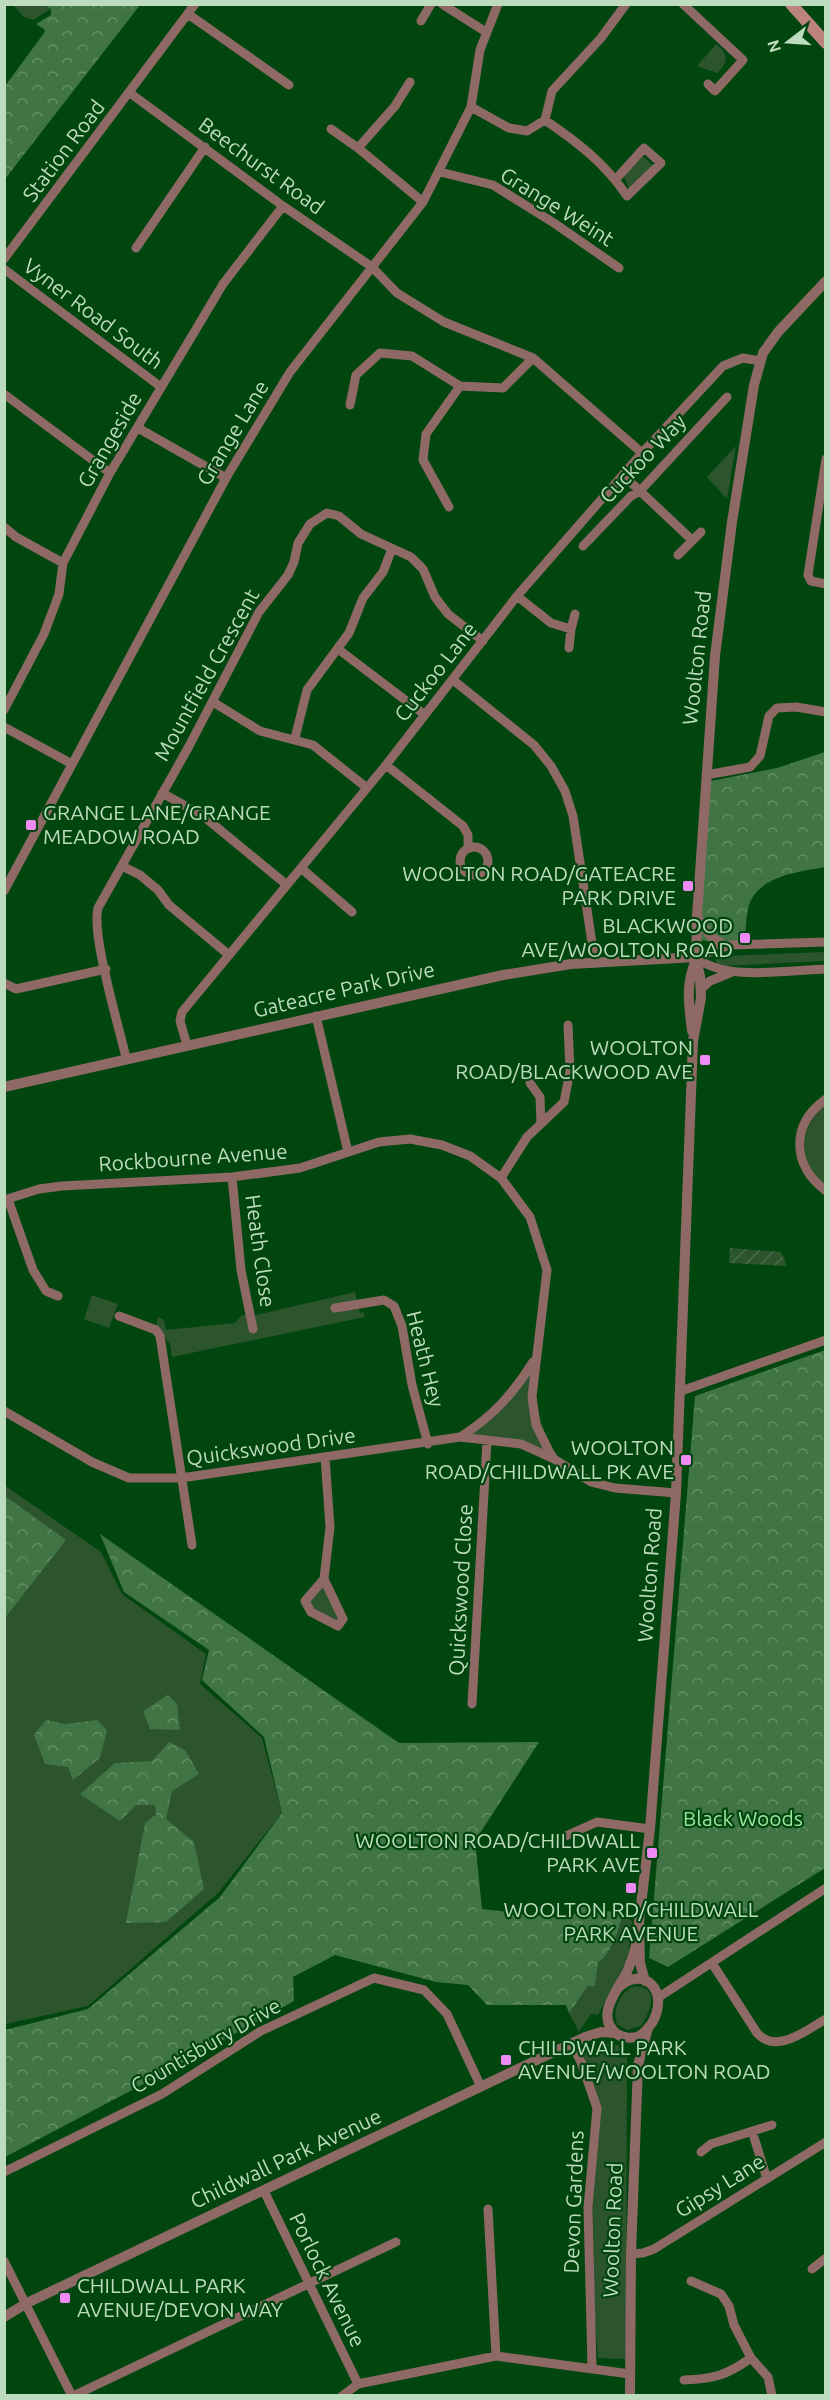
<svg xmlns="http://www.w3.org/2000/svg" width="830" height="2400" font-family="Ubuntu,sans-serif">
<defs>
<pattern id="forest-crowns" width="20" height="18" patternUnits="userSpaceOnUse" patternTransform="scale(1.5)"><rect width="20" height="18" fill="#417444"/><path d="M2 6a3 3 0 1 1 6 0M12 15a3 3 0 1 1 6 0" fill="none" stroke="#638e65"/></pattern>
<pattern id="garden-furrows" width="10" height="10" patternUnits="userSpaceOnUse" patternTransform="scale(1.5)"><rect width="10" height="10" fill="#2c552e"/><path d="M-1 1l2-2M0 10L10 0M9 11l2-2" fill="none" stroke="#496d4a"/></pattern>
</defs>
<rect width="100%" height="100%" fill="#01460e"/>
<path fill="#2c552e" d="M13,5H45L51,9L33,20L24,17Z
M716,44C729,54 729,62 717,73L697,66Z
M643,156L652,165L629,189L624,176Z
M736,446L727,499L707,477Z
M825,952V961L724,966L716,963V959L725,956Z
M825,1103L824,1187C798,1156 798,1132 825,1103Z
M355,1292L360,1313L363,1312L365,1317L172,1357L170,1344L156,1327L158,1317L164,1320L166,1330L235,1323L242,1315H256Z
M92,1295L118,1304L109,1328L84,1319Z
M533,1362L538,1412L551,1451L464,1435L504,1403Z
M4,1485L101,1552L122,1594L206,1654L200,1684L262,1738L282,1813L218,1893L88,2006L5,2024Z
M324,1579L343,1619L338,1626L311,1612L305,1601Z
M623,1914L632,1921L628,1959L598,2015L591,2014L579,2032L569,2013L588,1986H595L598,1963C615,1950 617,1933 623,1914Z
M632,1987C661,1983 651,2012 641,2026L627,2030L617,2024C612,2011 619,1994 632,1987Z
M605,2043L618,2045L627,2057L626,2359L598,2358L594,2307L593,2208L601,2108L582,2054Z"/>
<path fill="url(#forest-crowns)" d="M45,5H140L5,179V86L44,33L45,30L36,24L51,15V9Z
M825,752V867C798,872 759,876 749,905C746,915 746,928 745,938L730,945L701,940L706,782L777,768Z
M825,1350V1868L668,1967L649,1958L695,1396Z
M5,1496L66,1540L5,1618Z
M100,1534L399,1743L539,1742L475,1841L482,1909L570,1919L581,1906L623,1914C617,1933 614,1950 598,1963L595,1986H588L569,2013L566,2005H487L468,1985L436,1982L335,1955L293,1977L294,2001L151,2080L5,2157V2030L88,2009L220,1897L282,1813L264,1737L202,1680L209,1650L124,1592Z
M168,1695L177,1704L180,1730L150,1729L143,1711Z
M46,1720L65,1724L97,1720L107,1730L100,1758L73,1780L68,1767L45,1764L34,1735Z
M169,1742L185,1750L199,1774L172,1791L166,1819L194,1842L204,1889L166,1922L126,1923L145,1823L156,1815L155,1805H136L120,1821L80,1794L115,1763L152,1761Z"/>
<path fill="url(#garden-furrows)" d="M730,1248L781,1252L787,1266L729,1263Z"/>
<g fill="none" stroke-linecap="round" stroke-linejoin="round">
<path stroke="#8e6965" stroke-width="9" d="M442,4L486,32
M683,4L743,60L715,91L708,84
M188,14L289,85
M421,21L431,4
M130,93L283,206L372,267L397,293L444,322L533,358L642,453
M471,107L509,128L527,131L545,120C577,142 605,163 627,196L661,163L644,148L616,179
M545,120L552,91L601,38L626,4
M331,129L358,148L423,202
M358,148L395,106L410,82
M440,172L493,185L554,223L619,268
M136,248L205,147
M4,259L195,4
M4,269L161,387
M4,394L110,473
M350,405L356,375L380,353L412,356L460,386L503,388L533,358
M138,428L226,478
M826,459L808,575L811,581L826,584
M623,475L692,540
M449,507L423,460L426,434L460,386
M4,527L16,537L63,563
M583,546L631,496L640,491L727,397
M678,555L701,532
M517,596L551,623L571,629
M569,648L571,629L575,614
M338,649L425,715
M453,680L534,745L551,766L565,791L573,816L595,963
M213,702L260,731L313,745L367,788
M4,710L44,634L59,594L63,563L110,473L223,284L283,206
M4,727L72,764
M295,738L307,690L349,633L363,598L383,572L392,549
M386,765L463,826L468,835V845L470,848
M706,775L750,767L760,756L769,716L777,708L796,707L826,712
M162,793L202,815L287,885
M460 861a14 14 0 1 1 28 0a14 14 0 1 1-28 0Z
M122,866L140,875L158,890L169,905L229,955
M301,868L352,912
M4,891L226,478L290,372L423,202L471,107L480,50L498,4
M697,916L709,935L725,946
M826,942L730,945L696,957C723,982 789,970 826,969
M4,983L16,989L106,969
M702,988L710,981L730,973
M316,1016L348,1152
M187,1045L180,1021L182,1012L386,765L517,596L642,453L723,366L743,358L760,361
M126,1058C119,1026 91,935 98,908L188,748L259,612L288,575L294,562L298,543L310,524L327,513L339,516L361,534L411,557L423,569L435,597L448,614L483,641
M530,1083L540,1097L541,1124
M826,1099C790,1125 792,1165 826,1191
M232,1177L241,1270L253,1329
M501,1178L527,1137L564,1102L570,1071L568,1025
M8,1199L33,1270L46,1291L58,1296
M4,1200L39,1189L62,1186L232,1177L300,1168L379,1142L410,1139L442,1145L470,1156L501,1178L530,1217L547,1270L532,1397L536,1425L550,1453L554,1459L591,1482L615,1488L676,1493
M335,1308L384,1300L394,1306L402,1326L412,1385L428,1444
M119,1316L156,1330L160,1336L192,1545
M681,1391L826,1340
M4,1411L92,1462L129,1478H181L460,1437L521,1444L554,1459
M460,1437C492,1417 513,1394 533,1362
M324,1579L305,1601L311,1612L338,1626L343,1619L324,1579L330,1527L325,1457
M472,1704L487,1441
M559,1839L597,1822L650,1829
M712,1963L757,2033C777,2055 806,2030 826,2019
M659,1997L826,1888
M571,2043L581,2062L597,2108L588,2208L592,2368
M752,2131L767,2179
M701,2152L711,2144L772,2125
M4,2172L162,2094L261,2031L374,1978L424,1990L447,2014L481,2087
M264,2191L358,2384
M488,2209L496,2356
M631,2254L643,2253L654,2249L826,2142
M4,2261L72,2396
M812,2269L826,2258
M691,2281L721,2294L729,2306L734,2325L751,2358L768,2377L772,2396
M684,2380C714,2379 727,2375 751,2358
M73,2396L396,2242
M342,2396L358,2384L496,2356L630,2374"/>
<path stroke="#8e6965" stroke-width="10" d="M692,1031C689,1004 685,986 696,960
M4,1087L503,975L571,964L696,957
M645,1981L640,1963L639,1922L650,1829L676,1493L693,1041L701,998L700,976L696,960L697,916L715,656L732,522L754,385L763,353L778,332L826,281
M618,1988C642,1964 671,1990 652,2023C648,2028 645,2033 639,2036C632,2039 623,2038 617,2034C594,2017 618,1989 627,1972C631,1963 634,1954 636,1945
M4,2317L27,2303L585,2037L601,2032L615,2033
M630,2396L631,2254L638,2065L648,2028"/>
<path stroke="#bd837e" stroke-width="12" d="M791,4L826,43"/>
</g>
<g fill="#f08bf6" stroke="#01460e" stroke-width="2">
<rect x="25" y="819" width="12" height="12" rx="3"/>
<rect x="682" y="880" width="12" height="12" rx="3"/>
<rect x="739" y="932" width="12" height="12" rx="3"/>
<rect x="699" y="1054" width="12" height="12" rx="3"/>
<rect x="680" y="1454" width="12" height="12" rx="3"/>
<rect x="646" y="1847" width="12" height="12" rx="3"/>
<rect x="625" y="1882" width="12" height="12" rx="3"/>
<rect x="500" y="2054" width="12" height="12" rx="3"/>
<rect x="59" y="2292" width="12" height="12" rx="3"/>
</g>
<g text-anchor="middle" stroke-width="4.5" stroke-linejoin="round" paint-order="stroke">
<g font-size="21" fill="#bddcbd" stroke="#01460e">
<text transform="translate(64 151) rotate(-53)" y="7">Station Road</text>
<text transform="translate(261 166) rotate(36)" y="7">Beechurst Road</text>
<text transform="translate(557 207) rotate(32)" y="7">Grange Weint</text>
<text transform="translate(93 314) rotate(37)" y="7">Vyner Road South</text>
<text transform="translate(233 433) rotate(-59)" y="7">Grange Lane</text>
<text transform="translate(110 440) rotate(-60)" y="7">Grangeside</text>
<text transform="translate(643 459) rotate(-46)" y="7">Cuckoo Way</text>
<text transform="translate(697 658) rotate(-84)" y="7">Woolton Road</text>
<text transform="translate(436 672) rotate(-52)" y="7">Cuckoo Lane</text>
<text transform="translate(207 675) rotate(-61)" y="7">Mountfield Crescent</text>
<text transform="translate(344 990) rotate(-13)" y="7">Gateacre Park Drive</text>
<text transform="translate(193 1158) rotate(-4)" y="7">Rockbourne Avenue</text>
<text transform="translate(260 1251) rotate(82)" y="7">Heath Close</text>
<text transform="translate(425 1359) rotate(76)" y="7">Heath Hey</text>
<text transform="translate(271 1447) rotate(-8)" y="7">Quickswood Drive</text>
<text transform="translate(650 1575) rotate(-86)" y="7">Woolton Road</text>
<text transform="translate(461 1590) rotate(-87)" y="7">Quickswood Close</text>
<text transform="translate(206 2046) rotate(-30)" y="7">Countisbury Drive</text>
<text transform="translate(286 2159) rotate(-25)" y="7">Childwall Park Avenue</text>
<text transform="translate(720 2186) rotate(-32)" y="7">Gipsy Lane</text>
<text transform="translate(574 2202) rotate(-88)" y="7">Devon Gardens</text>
<text transform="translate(613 2230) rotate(-88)" y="7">Woolton Road</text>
<text transform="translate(327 2280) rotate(64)" y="7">Porlock Avenue</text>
</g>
<g font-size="21" fill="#bddcbd" stroke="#01460e" text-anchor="end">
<text x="43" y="820" text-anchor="start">GRANGE LANE/GRANGE<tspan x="43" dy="24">MEADOW ROAD</tspan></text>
<text x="676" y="881">WOOLTON ROAD/GATEACRE<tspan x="676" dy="24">PARK DRIVE</tspan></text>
<text x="733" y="933">BLACKWOOD<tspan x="733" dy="24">AVE/WOOLTON ROAD</tspan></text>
<text x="693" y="1055">WOOLTON<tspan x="693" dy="24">ROAD/BLACKWOOD AVE</tspan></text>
<text x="674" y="1455">WOOLTON<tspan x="674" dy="24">ROAD/CHILDWALL PK AVE</tspan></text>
<text x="640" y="1848">WOOLTON ROAD/CHILDWALL<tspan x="640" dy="24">PARK AVE</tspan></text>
<text x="631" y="1917" text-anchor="middle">WOOLTON RD/CHILDWALL<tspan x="631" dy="24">PARK AVENUE</tspan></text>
<text x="518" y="2055" text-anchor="start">CHILDWALL PARK<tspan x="518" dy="24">AVENUE/WOOLTON ROAD</tspan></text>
<text x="77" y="2293" text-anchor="start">CHILDWALL PARK<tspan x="77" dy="24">AVENUE/DEVON WAY</tspan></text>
</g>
<g font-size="21" fill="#9be59d" stroke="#01460e">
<text x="743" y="1826">Black Woods</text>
</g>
</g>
<rect width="830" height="2400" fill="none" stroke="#bddcbd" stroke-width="12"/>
<g transform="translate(788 42) rotate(253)" stroke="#01460e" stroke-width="4.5" paint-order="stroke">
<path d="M0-4.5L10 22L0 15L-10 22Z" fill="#bddcbd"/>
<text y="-9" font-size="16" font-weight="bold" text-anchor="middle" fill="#bddcbd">N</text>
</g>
</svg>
